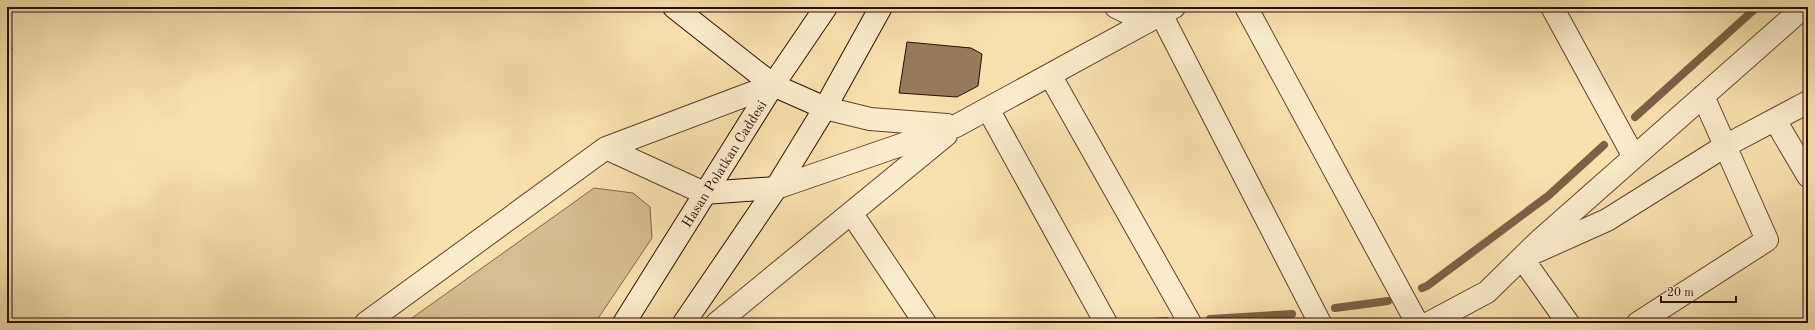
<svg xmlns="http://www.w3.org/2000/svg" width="1815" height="330" font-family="'Old Standard TT',serif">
<rect width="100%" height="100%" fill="#f7e1ae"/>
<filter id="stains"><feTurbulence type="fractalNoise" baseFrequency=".005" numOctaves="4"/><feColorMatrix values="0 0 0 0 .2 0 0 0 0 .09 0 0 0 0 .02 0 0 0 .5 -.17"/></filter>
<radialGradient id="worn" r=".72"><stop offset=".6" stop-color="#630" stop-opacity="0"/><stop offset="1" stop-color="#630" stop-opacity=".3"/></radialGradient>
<path fill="#d4bd90" stroke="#806548" d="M594,188L633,193L650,207L652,238L595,323H405Z"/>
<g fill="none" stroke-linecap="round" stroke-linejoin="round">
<path stroke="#7c6145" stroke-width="8" d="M1635,117L1757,7
M1422,288L1427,286L1548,196L1604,145
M1335,308L1388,301
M1210,319L1292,314
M1139,323L1166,321"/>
</g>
<path fill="#957b5a" stroke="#2b0d00" d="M7,42L12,48L7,81Z
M907,42L971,48L982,54L978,86L957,97L899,93Z"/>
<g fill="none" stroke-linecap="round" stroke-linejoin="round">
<defs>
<path id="street" d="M1116,7L1147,22
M1246,7L1417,323
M1552,7L1634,157
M1161,14L1320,323
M1050,75L1190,323
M825,108L870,119L947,125
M988,109L1106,323
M1775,120L1808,176
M606,148L704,193
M776,188L956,126L1174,7
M852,214L925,323
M366,323L606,148L773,85
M717,323L946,135
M1429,323L1487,292L1538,242L1804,7
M1568,323L1522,258L1607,220L1725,146L1808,102
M1638,323L1767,240L1703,96"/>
<g id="secondary">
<path d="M674,7L773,85L825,108"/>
<path d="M704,193L776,188"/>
<path id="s1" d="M624,323L773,85L826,7"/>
<path d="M684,323L776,188L825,108L881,7"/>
</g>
</defs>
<use href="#street" stroke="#5e422c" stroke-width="24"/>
<use href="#secondary" stroke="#2b0d00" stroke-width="24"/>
<use href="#street" stroke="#faecca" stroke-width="22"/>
<use href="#secondary" stroke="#faecca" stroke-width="22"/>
</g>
<g text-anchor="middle" stroke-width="3" stroke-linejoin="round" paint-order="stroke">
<g font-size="14" fill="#2b0d00" stroke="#faecca">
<text dy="5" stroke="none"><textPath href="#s1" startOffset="188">Hasan Polatkan Caddesi</textPath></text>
</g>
</g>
<rect width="1815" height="330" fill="none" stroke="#f7e1ae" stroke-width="24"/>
<rect x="8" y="8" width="1799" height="314" fill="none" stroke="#2b0d00" stroke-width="2"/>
<rect x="12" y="12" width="1791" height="306" fill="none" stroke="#2b0d00"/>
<path d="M1661 296v6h75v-6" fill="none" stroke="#2b0d00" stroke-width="2"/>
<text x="1667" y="296" font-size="12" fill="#2b0d00" stroke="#faecca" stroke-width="3" paint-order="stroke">20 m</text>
<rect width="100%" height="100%" filter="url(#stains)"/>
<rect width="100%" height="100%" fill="url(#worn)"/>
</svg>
